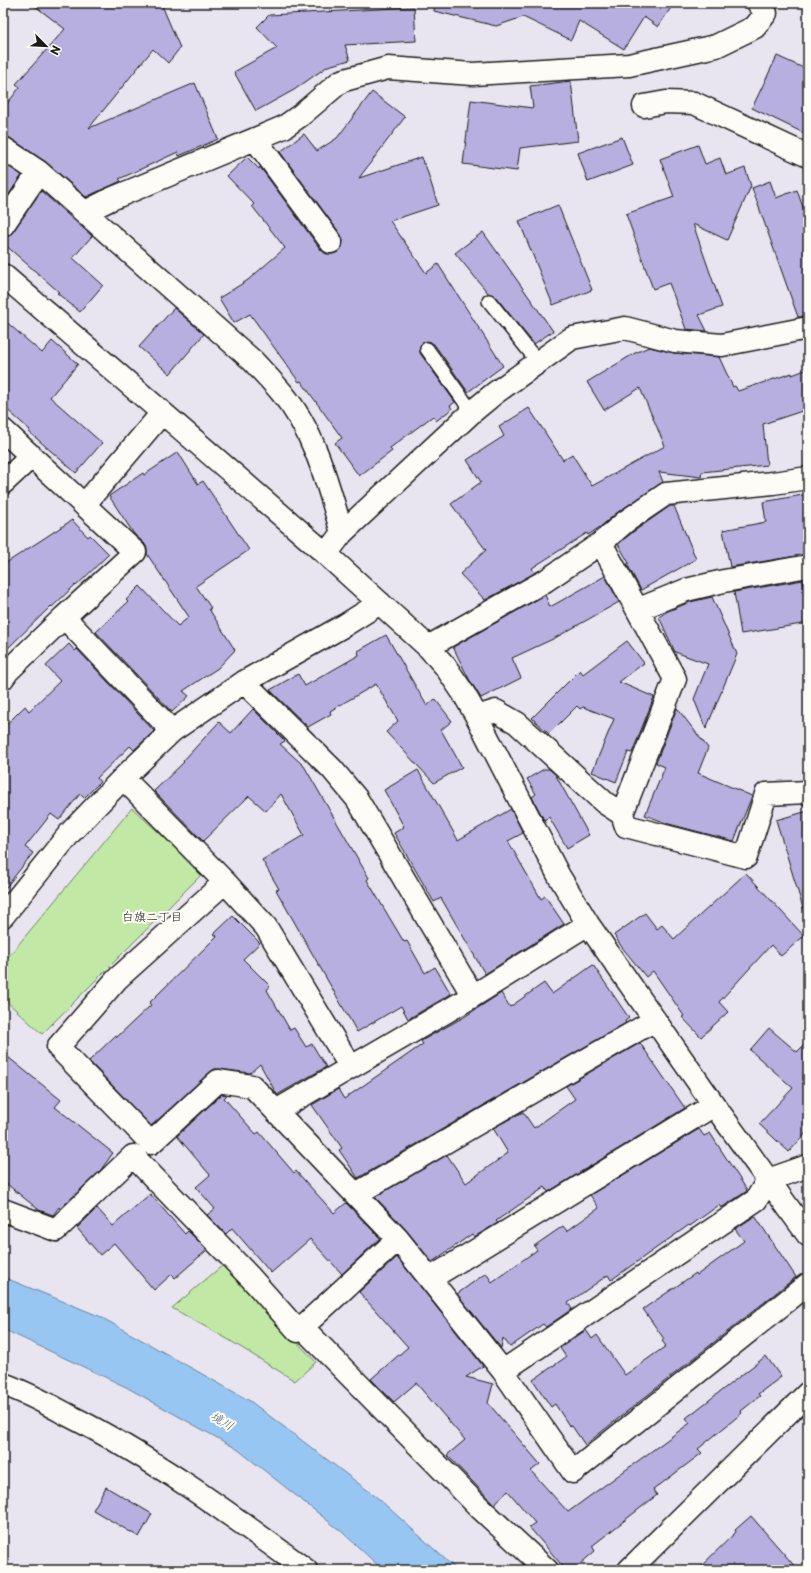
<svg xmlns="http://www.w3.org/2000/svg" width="811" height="1573" font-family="'Playpen Sans','Klee One',sans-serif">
<rect width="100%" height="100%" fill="#e8e5f0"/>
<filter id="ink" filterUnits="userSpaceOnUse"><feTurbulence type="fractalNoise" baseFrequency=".025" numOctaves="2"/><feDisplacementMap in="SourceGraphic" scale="8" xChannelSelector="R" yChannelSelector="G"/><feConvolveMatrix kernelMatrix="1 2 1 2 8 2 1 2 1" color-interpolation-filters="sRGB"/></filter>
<g filter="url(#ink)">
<path fill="#c1e9a5" stroke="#6e8260" d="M132,808L203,873L42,1034L3,998V963Z
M223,1265L316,1362L295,1381L229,1340L172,1308Z"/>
<path fill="#98c6f3" stroke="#66829d" d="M3,1277L99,1316L250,1401L379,1499L457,1570H383L342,1532L237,1449L126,1387L3,1329Z"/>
<path fill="#b7afe0" stroke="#1c1c1c" d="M31,3H161L180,48L168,63L153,49L89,128L195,83L218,139L179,156L178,152L119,179L121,181L86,197L46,162L10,138L3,136V109L20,87L16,84L65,29Z
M435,3H674L658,27L644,17L624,49L579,21L571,40L523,17L496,26L434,11Z
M414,7L416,41L345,45L350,60L328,66L294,90L256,111L234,72L277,48L257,27L269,15Z
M777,56L808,70V135L752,108Z
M571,81L578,141L520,148L517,171L463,164L471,100L533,108L530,86Z
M372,92L405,117L359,178L422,157L423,164H425L438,205L390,221L426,273L438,264L503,366L468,392L434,344L427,341L422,343L420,346V353L455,402L450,406L452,409L436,421L433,416L390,448L392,451L359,476L335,443L342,438L301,381L299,382L250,314L234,323L219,298L248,280L285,248L252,206L254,204L227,176L247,157L259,169L260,167L321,250L326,254H333L338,252L342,247L343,241L341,235L280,152L304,134L317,151L337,138Z
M622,137L633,165L588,182L578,153Z
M698,145L705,164L720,158L726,175L745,168L751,186L727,240L693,224L722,307L699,315L707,331L686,329L669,283L653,289L626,214L674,197L660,159Z
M3,163L22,175L3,203Z
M770,181L776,198L797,190L808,222V316L798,317L752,188Z
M41,191L92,236L73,258L103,285L80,312L57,293L59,292L3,243V237L9,236L13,232Z
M558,205L592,290L553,305L519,221Z
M483,232L553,331L534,344L495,296L488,293L455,253Z
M174,308L204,334L170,374L139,347Z
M3,319L42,353L52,341L78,364L50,397L102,443L76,473L28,431L30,430L3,406Z
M649,347L674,353L719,357L733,387L735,386L738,391L792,373V375L808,369V409L763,424L767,465L702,472L701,477L659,472L663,482L618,512L600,527L588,535L587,533L532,568L535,573L485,600L460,574L486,550L451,504L481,482L467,460L504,436L499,427L529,408L563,460L572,454L592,486L665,446L640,388L604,410L587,382L635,353Z
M178,452L198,484L203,481L249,550L196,586L211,608L209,609L235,650L218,668L183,691L189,696L172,712L96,632L128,602L126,600L140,586L178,626L189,617L147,554V548L144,543L134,534L109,496L143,473L144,475Z
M808,494V554L730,567L723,530L766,522L763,502Z
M670,506H674L696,559L641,590L627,564L629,563L618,544L633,532Z
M72,520L88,537L90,535L109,554L76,586L75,585L52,607L51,606L3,653V565Z
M605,576L619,602L555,638L512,658L521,678L481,698L469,679L453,647L545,595L550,607Z
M803,580L808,610V623L741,634L734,592Z
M712,597L737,654L706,729L694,699L708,664L675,652L659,617L666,612L690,602Z
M386,635L427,706L435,699L452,721L441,730L462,767L434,783L386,732L398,721L376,684L330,711L331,714L308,727L270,690L298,674L305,686L359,655L358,651Z
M627,641L644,663L619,682L654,697L632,753L628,752L616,782L592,772L614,719L583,707L580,709L577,706L549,734L532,718L580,670L583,674Z
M69,644L75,651L77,649L154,731L134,750L130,746L97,778L100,782L84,798L80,794L59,820L51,814L25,847L33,853L3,891V728L25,706L29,711L60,681L46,666Z
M677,708L708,748L698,773L752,796L734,841L669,824L645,815L665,767L656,763Z
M253,709L285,741L280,744L304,766L369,878L367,880L404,942L407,941L425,973L435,967L451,994L408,1019L401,1006L357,1032L276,890L279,889L262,860L304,835L281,794L266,811L249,796L203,841L154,791L184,762L183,761L219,722L231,733Z
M544,769H549L555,774L589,835L567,848L549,817L544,820L532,797L536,794L527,779Z
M418,770L458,840L511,809L523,833L508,841L541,899L545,896L564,924L485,974L441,898L434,902L394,833L404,827L384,790Z
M808,811V907L803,908L776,820Z
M746,873L804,936L781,956L771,945L719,1002L728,1012L701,1037L682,1017L684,1016L653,971L646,977L621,946L614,935L645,913L657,929L662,925L674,939Z
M233,916L260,943L243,959L270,986L267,990L290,1030L294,1028L306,1047L312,1044L326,1067L277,1095L260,1064L250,1073L220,1069H214L151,1126L89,1061L116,1035L117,1037L151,1005L149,1003L217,936L214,934Z
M593,965L629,1018L625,1021L626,1023L358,1178L339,1150L342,1148L312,1105L338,1089L344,1099L423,1044L421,1041L464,1017L501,993L510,1007L544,983L552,994Z
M769,1028L797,1052L808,1041V1131L789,1152L759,1124L793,1088L750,1050Z
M640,1043L685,1108L548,1192L545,1187L496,1221L498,1223L496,1224L474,1237L472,1234L432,1262L407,1231L375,1197L447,1155L466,1183L508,1153L493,1128L523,1112L534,1128L575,1099L566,1086Z
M3,1053L61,1100L55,1107L113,1153L100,1171L60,1209L59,1207L53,1215L39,1210L3,1181Z
M222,1094L227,1095L224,1098L256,1134L259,1132L294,1173L296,1171L334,1213L346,1203L380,1238L342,1274L310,1239L271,1273L232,1228L226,1234L207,1215L215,1209L196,1187L210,1175L177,1136Z
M699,1129L704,1136L710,1133L747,1190V1191L721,1208L719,1205L690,1226L689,1225L611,1280L608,1275L568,1303L572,1309L546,1327L543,1324L510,1347L503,1338L501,1348L457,1294L486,1273L492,1282L537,1250L534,1246L563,1226L567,1231L599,1208L590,1195Z
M150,1194L185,1234L188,1231L207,1250L175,1278L172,1274L154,1290L114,1243L100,1255L77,1228L97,1208L113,1226Z
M755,1216L796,1277L585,1445L572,1426L570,1427L555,1404L551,1407L533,1380L566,1357L560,1348L586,1330L592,1339L597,1335L625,1375L666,1346L662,1341L664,1339L643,1309L696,1273L697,1275L744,1241L735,1229Z
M397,1257L483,1366L466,1377L493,1384L488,1403L540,1464L531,1471L568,1512L690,1423L686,1418L766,1356L781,1377L758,1394L760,1396L741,1411L742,1413L698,1449L702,1453L653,1490L657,1495L592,1546L595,1551L573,1570H566L529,1527L535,1523L508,1491L494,1504L447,1455L465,1440L416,1383L394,1402L371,1379L408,1347L359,1292Z
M106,1487L152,1514L139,1537L93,1510Z
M751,1516L798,1570H697L736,1532L735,1530Z"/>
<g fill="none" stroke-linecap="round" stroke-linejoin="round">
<defs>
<path id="lane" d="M489,301L538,362
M427,349L472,412"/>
<path id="street" d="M644,106L666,102L694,103L808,156
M255,139L331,242
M3,148L39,172L253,361C263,372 273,382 282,393C315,432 328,485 342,533L326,554
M85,212L111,199L284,127L301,115L341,81L388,68L473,74L629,65L716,46L755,27L766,13L758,3
M3,225L39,172
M3,275L326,554L428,647L445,666L464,694L477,717L559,876L588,924L714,1105L808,1235
M3,430L135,552L64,617L8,671L3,678
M3,483L32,456
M84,505L162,413
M342,533L472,412L495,393L572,338L625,328L675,341L722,345L808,328
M601,543L675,679L622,814
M639,609L686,590L724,581L808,566
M64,617L172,731
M428,647L545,581L601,543L625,522L666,494L773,483L808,478
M244,682L332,769L357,799L473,996
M477,717L496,711L517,723L605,803L622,814L626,826L746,857L766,794L808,792
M123,778L225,882L266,927L350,1066
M225,882L117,979L58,1047L151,1143L218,1081L252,1086L398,1239L503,1371L573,1472L808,1284
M3,916L70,833L123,778L172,731L244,682L345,625L380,603
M276,1111L473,996L588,924
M356,1194L655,1020
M3,1210L56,1230L133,1156L250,1277L298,1331L398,1239
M431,1278L714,1105
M303,1328L480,1508L547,1570
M503,1371L756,1200L768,1180L808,1166
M3,1384C25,1392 46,1403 66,1414C152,1457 229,1513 306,1570
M629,1570L808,1393"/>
</defs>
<use href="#lane" stroke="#1c1c1c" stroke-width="16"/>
<use href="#street" stroke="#1c1c1c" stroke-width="25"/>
<use href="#lane" stroke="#fdfcf7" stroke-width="13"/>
<use href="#street" stroke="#fdfcf7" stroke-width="22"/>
</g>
</g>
<g text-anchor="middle" stroke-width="4" stroke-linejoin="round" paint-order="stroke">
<g font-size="12" fill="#1c1c1c" stroke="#fdfcf7">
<text x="152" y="921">白旗二丁目</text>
</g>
<g font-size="12" font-style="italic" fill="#475867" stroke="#fdfcf7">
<text transform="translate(222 1421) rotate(31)" y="4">境川</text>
</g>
</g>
<rect width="811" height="1573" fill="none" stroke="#fdfcf7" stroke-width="16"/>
<rect x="8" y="8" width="795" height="1557" fill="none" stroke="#1c1c1c" stroke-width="1.5" filter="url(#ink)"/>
<g transform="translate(46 46) rotate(114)" stroke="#fdfcf7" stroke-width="3" paint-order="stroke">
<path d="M0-3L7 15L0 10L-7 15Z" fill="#1c1c1c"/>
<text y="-6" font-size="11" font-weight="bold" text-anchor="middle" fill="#1c1c1c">N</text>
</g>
</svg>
